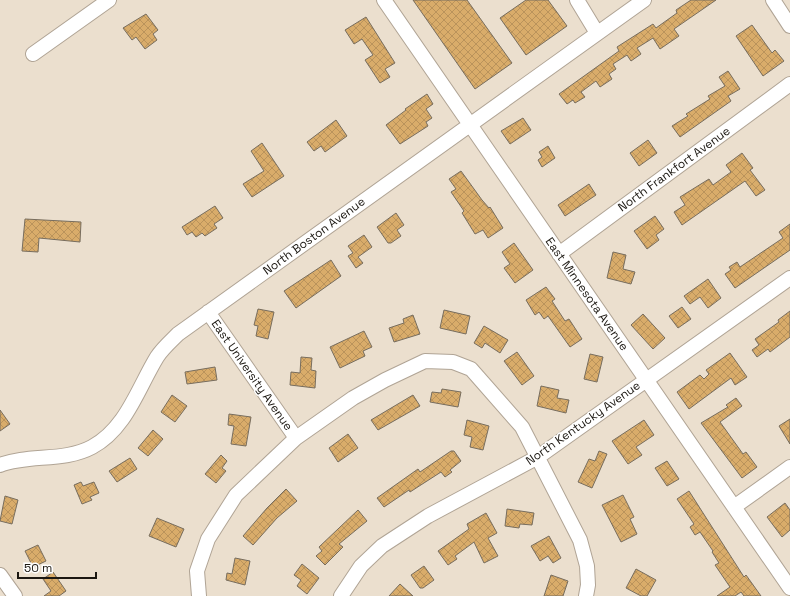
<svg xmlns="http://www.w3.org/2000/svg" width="790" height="596" font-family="'Space Grotesk',sans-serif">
<defs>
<pattern id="building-cross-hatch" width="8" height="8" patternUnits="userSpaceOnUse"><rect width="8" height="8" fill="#d9ac6a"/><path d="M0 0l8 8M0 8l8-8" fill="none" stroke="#ba935b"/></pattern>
</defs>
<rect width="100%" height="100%" fill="#ebdfce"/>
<path fill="url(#building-cross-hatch)" stroke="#776d5e" d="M413,0H467L512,63L475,89Z
M526,0H548L567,26L526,55L500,18Z
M691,0H716L674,29L679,36L660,49L653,38L637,48L641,54L631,61L627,55L613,64L616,69L609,74L612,79L600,87L596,81L581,92L585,97L575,103L573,100L567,104L559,94L619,51L617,47L653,24L656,28L677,13L676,10Z
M146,14L158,30L153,34L157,40L145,49L136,37L132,40L123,28Z
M366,17L395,63L385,69L390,77L380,83L365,60L373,55L362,39L354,44L345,30Z
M752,25L772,53L775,50L784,61L763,76L736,36Z
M728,71L740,89L728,96L731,101L680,137L672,126L688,116L686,114L710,99L708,96L725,86L719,77Z
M427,94L433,104L426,109L432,118L426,122L428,126L400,144L386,125L406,110L405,109Z
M523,118L531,130L510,144L501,131Z
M336,120L347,136L325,152L321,146L314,151L307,142Z
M648,140L657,153L639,166L630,153Z
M262,143L284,176L252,197L243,184L264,171L251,151Z
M548,146L555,158L542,167L538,160L542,157L539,152Z
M742,153L753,168L750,170L765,190L756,196L745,181L682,225L674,212L685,205L680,197L709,179L713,185L731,172L726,165Z
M461,171L482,200L489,208L490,207L503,228L488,238L483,230L475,234L462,213L464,211L451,192L456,189L449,179Z
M589,184L596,195L565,216L558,205Z
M215,206L223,218L214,224L217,228L205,236L202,233L196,237L192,232L187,235L182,227Z
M396,213L404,225L397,230L401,236L391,243H388L377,227Z
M655,216L664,229L656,235L659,240L647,249L634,231Z
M25,219L81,222L80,242L39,238L38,252L22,251Z
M790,224V250L735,288L725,274L731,270L729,267L737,262L740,267L783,238L779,232Z
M364,235L372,247L358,257L363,263L356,268L348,256L353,253L348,246Z
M514,243L533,270L515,283L504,268L510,264L502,252Z
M613,252L626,255L623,269L635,272L631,284L607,278Z
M331,260L341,276L296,308L284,291Z
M708,279L721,298L708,308L700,297L690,304L684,296Z
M546,287L555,299L552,301L565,321L569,319L582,339L570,347L548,316L544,319L539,312L535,315L526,300Z
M682,307L691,319L678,328L669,316Z
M258,309L274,312L268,339L256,336L258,326L254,325Z
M444,310L470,316L466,334L440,328Z
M790,311V337L770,352L768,349L757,357L752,350L759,345L755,339L779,322L778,320Z
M643,314L665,338L653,349L631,325Z
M413,315L420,334L394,342L389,328L404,323L403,319Z
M484,326L508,340L500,353L485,343L482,348L474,343Z
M364,331L372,347L363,351L365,356L340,368L330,347Z
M517,352L534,376L522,385L504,361Z
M730,353L747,377L735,385L731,378L689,409L677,392L700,375L704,379L709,374L706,370Z
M590,354L603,357L597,382L584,379Z
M301,357L312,358L311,370L316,371L315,388L290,385L291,372L300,373Z
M215,367L217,380L187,384L185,372Z
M541,386L559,390L557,398L569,400L566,413L537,406Z
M442,389L461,392L458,407L430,402L432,392L441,393Z
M172,395L187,406L175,422L161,412Z
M413,395L420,406L378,430L371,420Z
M736,398L742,406L720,422L743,454L746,452L757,467L742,478L701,423L728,407L726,405Z
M0,410L10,424L0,431Z
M229,414L251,417L246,446L231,444L234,426L228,425Z
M790,419V444L779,426Z
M467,420L489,426L483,450L470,447L472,437L464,435Z
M644,420L654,435L636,447L642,455L628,464L612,441Z
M153,430L163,439L148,456L138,448Z
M348,434L358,448L338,462L329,448Z
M451,451H454L461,461L450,470L452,472L445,477L441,472L410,492L409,490L384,507L377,498L418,469L420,472Z
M599,451L607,454L592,488L578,482L589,459L595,461Z
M221,455L227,461L222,468L226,471L216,483L205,474Z
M130,458L137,469L117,482L109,471Z
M667,461L679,479L667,486L655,468Z
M81,482L83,486L94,482L99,493L90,497L92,500L82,504L74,485Z
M286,489L297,501L277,518L253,545L243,536L267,508Z
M689,491L744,577L746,575L761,596H744L741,592L735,596H717L730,587L715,565L719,563L712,552L713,551L700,532L695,535L690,527L694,524L677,499Z
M623,495L634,517L630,519L637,534L621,542L602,505Z
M5,496L18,500L12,524L0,521Z
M785,503L790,510V530L782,537L767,517Z
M507,509L534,513L532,525L520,524L519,528L505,526Z
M358,510L367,521L339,544L343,547L325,565L316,556L322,551L319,547Z
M486,513L497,533L488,538L498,556L484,563L474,542L455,556L457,559L448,565L438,551L469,529L467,524Z
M157,518L184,529L176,547L149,536Z
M549,536L561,558L553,563L548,556L540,561L531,546Z
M38,545L46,561L33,567L25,551Z
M235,558L250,561L245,585L226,580L227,573L232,574Z
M302,564L319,578L307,594L297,586L301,580L294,575Z
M424,566L434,580L423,588H420L411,575Z
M636,569L656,580L647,596H641L626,588Z
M53,572L66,591L59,596H44L51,591L43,579Z
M551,575L568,581L563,596H544Z
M400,584L413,596H389Z"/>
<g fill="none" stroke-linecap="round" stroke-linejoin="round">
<defs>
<path id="minor" d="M384,0L790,588
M577,0L597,33
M773,0L790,26
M33,54L109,0
M559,254L790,84
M208,312L296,438
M0,465C29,454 64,462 92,447C126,429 138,388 157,357C162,349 171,341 178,334L644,0
M734,507L790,467
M0,575L15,596
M199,596L197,571L208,539L236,495L296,438L353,398L385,380L425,361L453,362L471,369L522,427L580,540L587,566L588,585L586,596
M341,596L361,566L382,546L428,516L538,457L790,278"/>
</defs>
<use href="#minor" stroke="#b0a495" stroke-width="16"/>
<use href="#minor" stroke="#fff" stroke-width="14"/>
</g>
<g text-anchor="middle" stroke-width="3" stroke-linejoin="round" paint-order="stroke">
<g font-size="12" fill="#1b1711" stroke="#fff">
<text transform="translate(674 169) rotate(-36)" y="4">North Frankfort Avenue</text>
<text transform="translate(314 236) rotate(-36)" y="4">North Boston Avenue</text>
<text transform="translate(587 294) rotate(55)" y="4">East Minnesota Avenue</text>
<text transform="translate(252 375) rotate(55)" y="4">East University Avenue</text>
<text transform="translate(583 423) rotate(-35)" y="4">North Kentucky Avenue</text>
</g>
</g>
<path d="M18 572v6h78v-6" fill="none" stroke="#1b1711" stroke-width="2"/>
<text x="24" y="572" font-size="12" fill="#1b1711" stroke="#ffffff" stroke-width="3" paint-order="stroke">50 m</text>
</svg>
